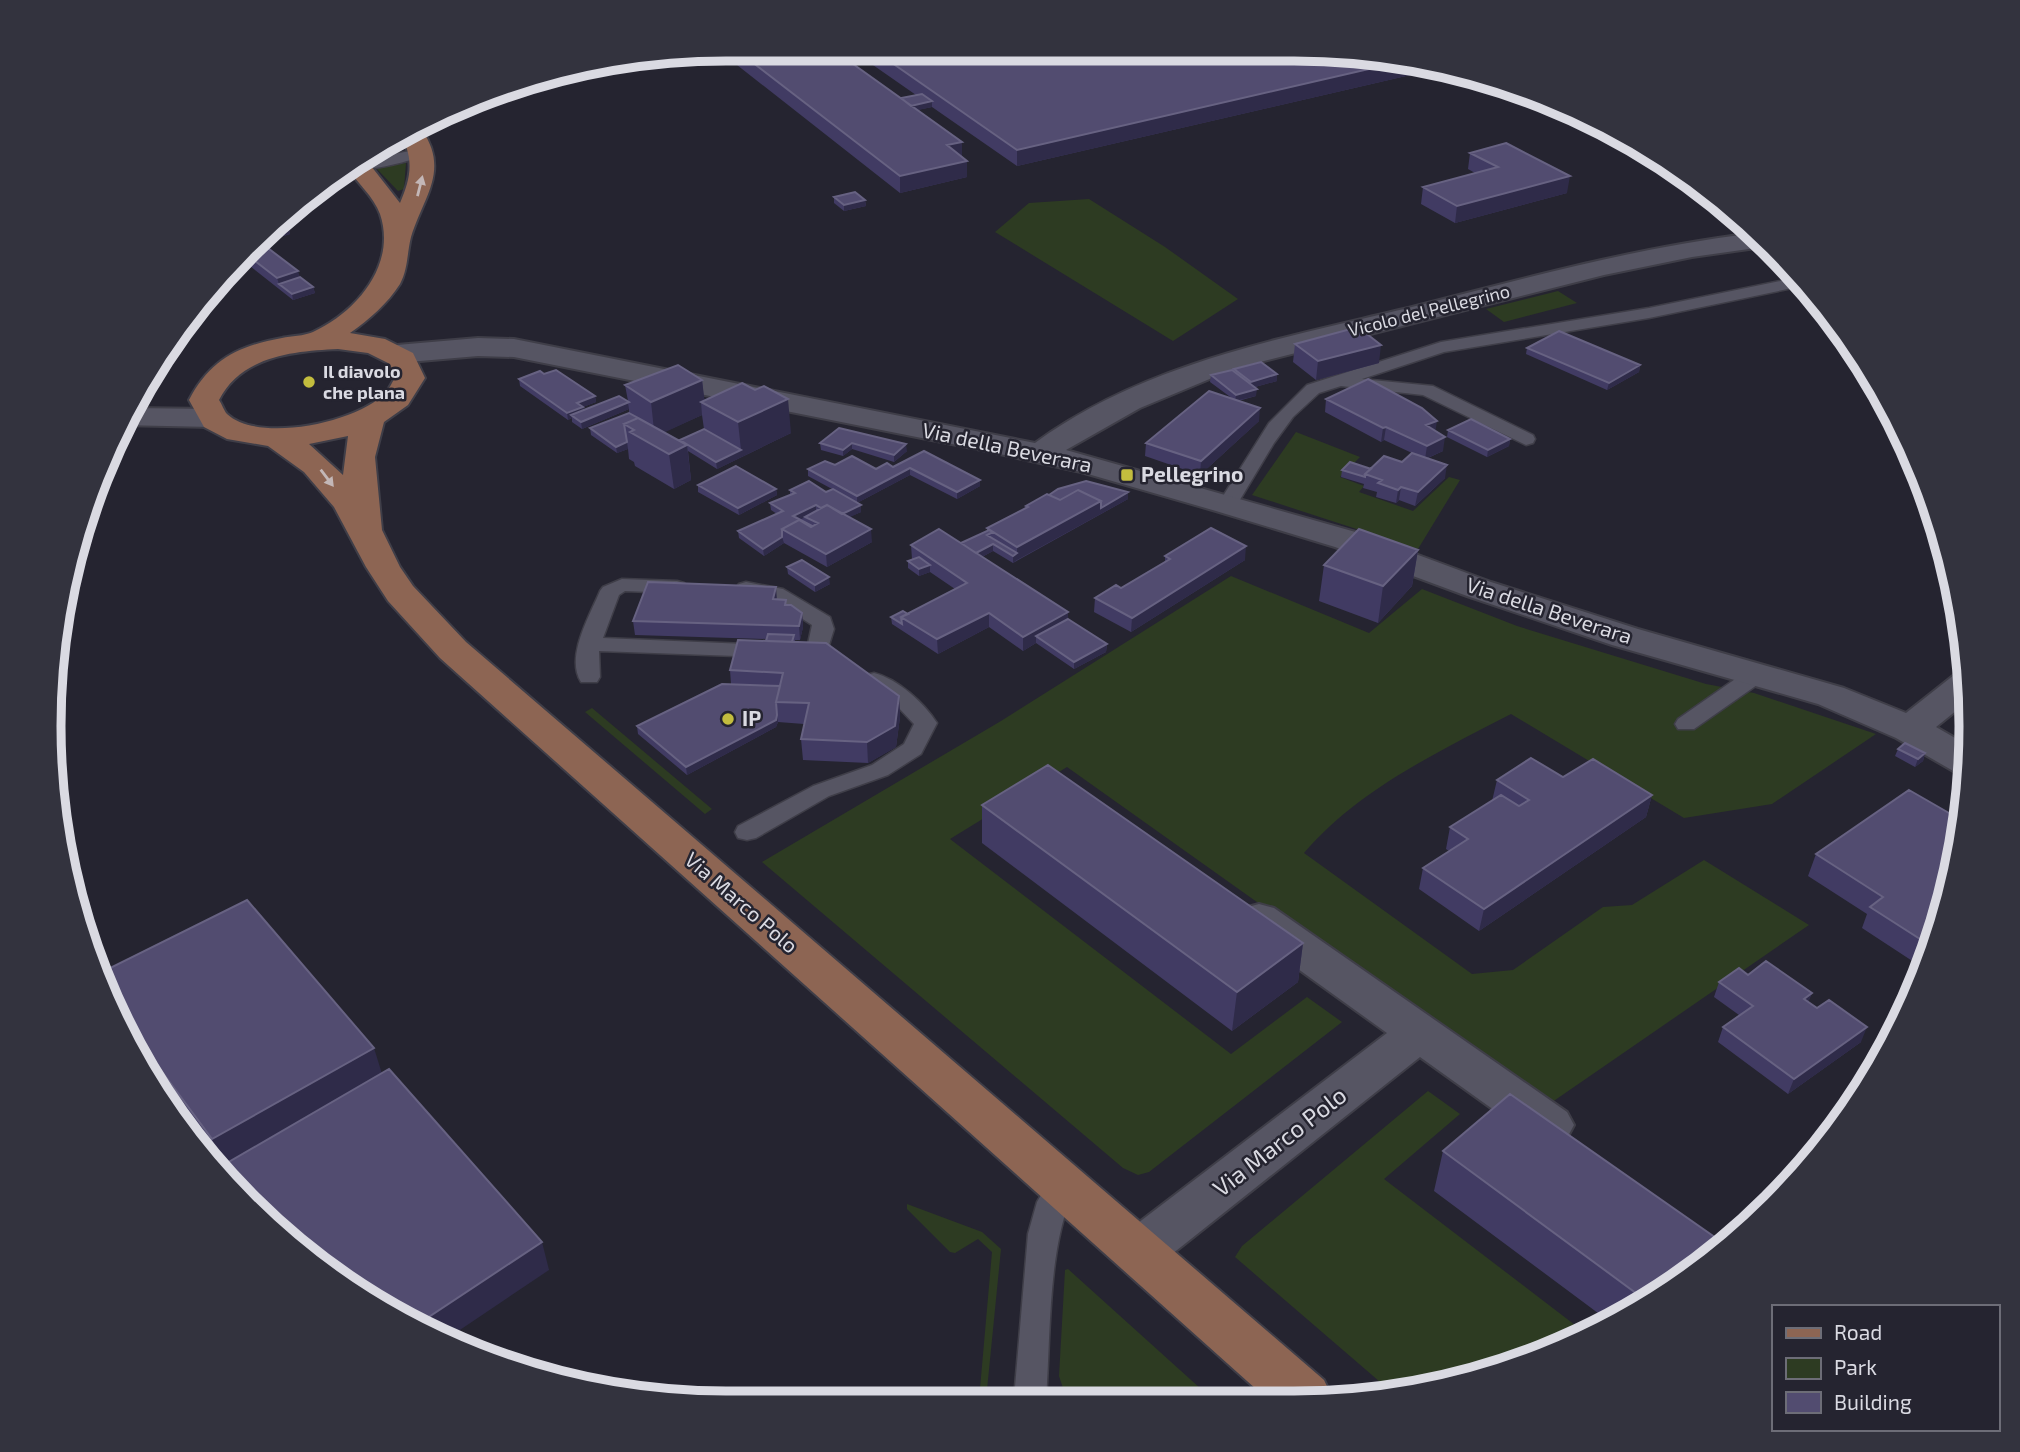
<svg xmlns="http://www.w3.org/2000/svg" width="2020" height="1452" font-family="'Exo 2',sans-serif">
<rect width="100%" height="100%" fill="#252430"/>
<path fill="#2d3b22" d="M406,163L404,189L398,191L376,168Z
M1089,199L1165,247L1238,299L1173,341L995,232L1029,203Z
M1558,291L1577,303L1504,322L1486,309Z
M1296,432L1360,457L1340,477L1364,486L1359,492L1413,511L1449,477L1460,480L1418,549L1252,495Z
M1231,576L1369,633L1422,589L1517,626L1706,684L1754,693L1876,734L1772,804L1684,818L1511,714C1438,752 1359,789 1304,853L1472,974L1513,970L1603,907L1632,905L1704,860L1809,925L1545,1107L1067,767L950,839L1231,1054L1307,997L1342,1022L1149,1172L1138,1175L1123,1168L762,862L1001,721Z
M592,708L712,809L705,814L585,712Z
M1428,1091L1460,1114L1384,1179L1588,1335L1394,1394L1235,1257L1242,1246Z
M907,1204L982,1232L1001,1249L986,1400H979L992,1252L978,1239L955,1253L950,1252L907,1209Z
M1068,1269L1211,1398L1076,1399L1064,1391L1059,1376L1065,1270Z"/>
<g fill="none" stroke-linecap="round" stroke-linejoin="round">
<defs>
<path id="lane" d="M421,149L426,150L428,153L426,156C409,160 362,176 349,165C355,160 407,152 421,149Z
M1800,277L1807,285L1649,318L1444,352L1362,379L1433,386L1533,435L1535,439L1533,443L1526,445L1423,395L1341,386L1319,393L1293,417L1274,443L1235,508L1228,510L1218,504L1269,423L1307,385L1441,342L1649,308Z
M622,579L677,581L684,583L687,587L684,591L677,593L625,591L619,595L603,638L767,645L775,646L778,651L775,656L767,657L599,651L600,677L597,682H581C565,657 590,615 600,591L603,587Z
M746,582L783,589L830,617L834,629L825,658H809L806,653L812,625L770,598L739,592L736,588L739,584Z
M1759,666L1767,668L1770,673L1767,678L1694,729H1678L1675,724L1678,719L1751,668Z
M874,673C898,679 924,703 937,723L921,754L888,775L829,796L756,838L747,840L738,838L735,832L738,826L813,786L872,765L904,744L914,724L897,706L866,685L863,680L866,675Z
M1062,1172L1072,1176L1077,1184C1047,1242 1051,1333 1046,1399H1014L1028,1234L1037,1202L1052,1176Z"/>
<path id="street" d="M1747,234L1763,247L1692,257L1604,275L1236,368L1140,408L1066,450L1359,533L1491,582L1638,629L1844,688L1906,713L1954,675L1966,672L1967,702L1936,727L1969,746V776L1955,772L1896,738L1818,704L1612,645L1467,596L1335,547L1216,511L1081,472L977,449L514,357L478,356L397,363L387,360L382,354L387,348L397,345L478,338L514,339L1035,443C1146,362 1285,338 1416,306C1526,278 1635,248 1747,234Z
M1259,904L1274,908L1567,1112L1574,1125L1567,1138L1550,1144L1533,1138L1420,1057L1157,1266L1139,1273L1121,1266L1113,1251L1121,1236L1387,1033L1244,930L1237,919L1244,908Z"/>
<path id="secondary" d="M131,408L212,409L223,411L227,418L223,425L212,427L120,425Z"/>
<path id="primary" d="M422,130C450,171 423,197 411,237C407,253 408,269 400,284C387,304 370,319 350,333L385,339L413,353L425,378L408,405L384,422L375,457L382,530L400,567L413,586L466,642L1324,1380L1332,1397L1266,1398L440,658L388,601L366,567L334,507L304,472L268,446L227,439L204,427L189,400C210,360 238,346 282,338C291,336 304,336 313,332C357,312 397,264 380,214C374,197 356,181 346,167L364,157L400,203C410,180 414,162 403,139ZM338,349L368,353L390,364L395,378C392,382 390,388 386,392C360,422 259,444 227,414C224,411 222,404 219,400C241,356 294,351 338,349ZM348,436L343,475L309,444Z"/>
</defs>
<use href="#lane" stroke="#3f3e48" stroke-width="3"/>
<use href="#street" stroke="#3f3e48" stroke-width="4"/>
<use href="#secondary" stroke="#3f3e48" stroke-width="4"/>
<use href="#primary" stroke="#3f3e48" stroke-width="4"/>
<use href="#lane" fill="#565563" fill-rule="evenodd"/>
<use href="#street" fill="#565563" fill-rule="evenodd"/>
<use href="#secondary" fill="#565563" fill-rule="evenodd"/>
<use href="#primary" fill="#8d6553" fill-rule="evenodd"/>
</g>
<path fill="#413b63" fill-rule="evenodd" d="M726,49H832L901,98L916,95L850,49H1294L1426,62L1433,64L1432,70L1017,166L932,107L917,110L962,156L967,177L900,193L718,50Z
M1470,153L1567,193L1455,223L1421,204L1423,187L1475,173L1468,169Z
M328,183V184L319,199L308,200Z
M834,197L865,200L866,206L844,211L834,203Z
M288,217L290,224L288,225L290,234L261,243L300,277L313,287L315,293L293,300L241,259Z
M1295,344L1379,363L1316,380L1293,362Z
M1527,348L1640,365L1639,372L1607,390L1526,354Z
M1234,369L1277,374V381L1255,387L1256,396L1238,401L1259,421L1200,475L1145,456L1146,443L1233,399L1210,382L1211,375L1233,371Z
M544,374L595,396L596,402L583,407L584,410L628,401L625,385L702,380L704,400L791,433L717,469L688,451L691,480L674,489L635,466L634,462L629,459L628,449L617,453L591,435L590,428L629,413V409L582,429L572,422V418L568,420L520,386L519,379ZM702,415L704,429L680,441L664,432Z
M1326,399L1435,431L1443,451L1428,458L1445,478L1415,506L1399,500L1396,503L1376,497L1377,492L1363,488L1364,484L1341,477L1342,470L1371,469L1402,462L1412,453L1384,440L1381,442L1325,412Z
M839,428L907,451L894,462L852,449L843,456L821,450L820,443Z
M1448,430L1510,439L1509,446L1487,457L1447,437Z
M924,451L980,486L957,499L910,475L857,503L861,505V512L849,517L872,542L827,567L784,543L764,556L739,538L738,531L777,514L771,510L770,503L790,495V490L826,492L832,489L808,476V469L835,465L876,469L893,467Z
M698,485L776,489L777,495L739,515L698,492Z
M1049,495L1128,499L1013,563L993,551L982,557L1068,612V619L1107,644L1106,652L1074,669L1036,643L1023,651L989,627L938,654L892,624L891,617L908,614L955,589L930,572L919,576L908,568V561L912,559L911,545L961,543L987,531V528L1026,508V506Z
M1418,550L1412,586L1378,623L1319,601L1324,565Z
M1165,556L1245,560L1131,632L1094,612L1095,598L1121,588L1165,562Z
M787,567L830,584L815,592L788,574Z
M777,599L802,613L803,627L800,640H795V642L899,696L900,717L896,747L868,763L803,760L801,739L804,724L778,722L776,727L687,775L638,734L637,726L731,684L730,670L766,641L767,639L635,635L633,621Z
M1898,749L1925,753L1923,761L1915,767L1895,756Z
M1563,777L1652,795L1646,817L1479,931L1419,889L1423,868L1449,851L1446,849L1450,827L1492,801L1497,780Z
M982,805L1303,943L1298,982L1232,1031L982,843Z
M1816,854L1948,902L1923,968L1862,928L1867,914L1808,876Z
M1748,975L1812,993L1808,1002L1861,1042L1788,1094L1718,1042L1723,1027L1739,1015L1714,997L1719,982Z
M101,985L382,1073L549,1270L222,1166L162,1084Z
M1443,1151L1726,1245L1610,1322L1434,1191Z"/>
<path fill="#2f2b49" d="M1408,60L1426,62L1433,64L1432,70L1017,166V150Z
M932,101V107L900,114V108Z
M962,142V158L947,145Z
M967,161V177L900,193V176Z
M1570,176L1567,193L1455,223L1457,206Z
M328,183V184L319,199L317,194L320,189Z
M865,200L866,206L844,211V205Z
M289,218L290,224L288,225L290,234L257,244L286,219Z
M298,271L302,283L279,284L277,278Z
M313,287L315,293L293,300L292,294Z
M1381,345L1379,363L1316,380L1318,361Z
M1640,365L1639,372L1607,390L1609,383Z
M1277,374V381L1251,388V382Z
M702,380L705,404L701,402L702,415L646,441L654,430L651,402Z
M1257,389L1256,396L1235,401L1236,395Z
M595,396L596,402L583,407L584,414L571,415L572,418L568,420L567,413L577,403Z
M788,399L791,433L717,469L716,462L741,450L738,422Z
M628,403L629,409L582,429L581,422Z
M1260,408L1259,421L1200,475L1201,461Z
M1437,421L1435,434L1426,425Z
M1386,427L1384,440L1381,442L1383,428Z
M1445,437L1443,451L1425,459L1427,446Z
M1510,439L1509,446L1487,457L1488,450Z
M627,442L628,449L617,453L616,447Z
M852,443V449L843,456V450Z
M906,444L907,451L894,462V455Z
M687,445L691,480L674,489L669,454Z
M1447,465L1445,478L1415,506L1418,492Z
M910,468V475L857,503V496Z
M980,480V486L957,499V492Z
M1401,487L1399,500L1396,503L1398,490Z
M776,489L777,495L739,515L738,508Z
M1128,492V499L1017,560V547L1101,501Z
M816,505V512L793,523V516Z
M861,505V512L837,523L836,516Z
M871,529L872,542L827,567L826,554Z
M782,537L784,543L764,556L763,549Z
M993,544V551L976,560V553Z
M1246,546L1245,560L1131,632L1132,618Z
M1418,550L1412,586L1378,623L1383,586Z
M1017,553V560L1013,563V556Z
M930,565V572L919,576V569Z
M829,577L830,584L815,592V585Z
M776,587L777,601L773,599Z
M1068,612V626L1036,636V643L1023,651V637Z
M802,613L803,627L800,640L799,626Z
M989,613V627L938,654L937,639Z
M1107,644L1106,652L1074,669V662Z
M899,696L900,717L896,747L868,763L867,742Z
M777,715L778,722L776,727L687,775L686,767Z
M1925,753L1923,761L1915,767L1918,759Z
M1652,795L1646,817L1479,931L1484,909Z
M1303,943L1298,982L1232,1031L1237,992Z
M1812,993L1806,1008L1804,999Z
M1867,1027L1861,1042L1788,1094L1794,1079Z
M374,1048L383,1077L223,1168L212,1139Z
M542,1242L549,1270L445,1340L427,1333L415,1326Z"/>
<path fill="#524c70" stroke="#676282" stroke-width="2" d="M735,49H832L962,142L947,145L967,161L900,176Z
M872,49H1294L1408,60L1017,150Z
M922,94L932,101L911,106L901,98Z
M1506,143L1570,176L1457,206L1423,187L1498,167L1470,153Z
M855,192L865,200L844,205L834,197Z
M260,242L298,271L277,278L246,254Z
M300,277L313,287L292,294L279,284Z
M1358,327L1381,345L1318,361L1295,344Z
M1559,331L1640,365L1609,383L1527,348Z
M1261,362L1277,374L1251,382L1234,369Z
M678,365L702,380L651,402L625,385Z
M556,370L595,396L577,403L583,407L567,413L519,379L540,371L544,374Z
M1232,370L1257,389L1236,395L1211,375Z
M1368,379L1422,408L1437,421L1426,425L1445,437L1427,446L1386,427L1383,428L1326,399Z
M742,383L755,390L764,386L788,399L738,422L701,402Z
M1209,391L1260,408L1201,461L1146,443Z
M619,396L629,402L581,422L571,415Z
M629,413L638,418L624,424L627,442L616,447L590,428Z
M638,418L687,445L669,454L630,432L634,430L624,424Z
M1471,419L1510,439L1488,450L1448,430Z
M839,428L906,444L894,455L852,443L843,450L820,443Z
M704,429L741,450L716,462L680,440Z
M924,451L980,480L957,492L910,468L857,496L808,469L825,461L835,465L852,456L876,469L887,463L893,467Z
M1412,453L1447,465L1418,492L1401,487L1398,490L1378,483L1382,480L1365,474L1384,456L1402,462Z
M1350,462L1371,469L1365,474V477L1342,470Z
M736,466L776,489L738,508L698,485Z
M809,481L826,492L833,489L861,505L842,514L827,505L821,508L816,505L793,516L812,526L799,520L782,529V537L763,549L738,531L783,511L770,503L795,493L790,490Z
M1086,481L1128,492L1101,508V501L1078,490L1060,500L1049,495L1058,489Z
M1078,490L1101,501L1017,547L987,528L1028,507L1026,506L1047,494L1060,500Z
M827,505L871,529L826,554L782,529L799,520L811,527L818,523L805,517Z
M1211,528L1246,546L1132,618L1095,598L1116,585L1121,588L1170,559L1165,556Z
M939,529L1068,612L1023,637L989,613L937,639L901,617L967,583L911,545Z
M1359,529L1418,550L1383,586L1324,565Z
M989,530L993,532L987,535L1017,553L1013,556L993,544L976,553L961,543Z
M919,557L930,565L919,569L908,561Z
M802,560L829,577L815,585L787,567Z
M648,582L776,587L773,599L786,600L785,605H791L802,613L799,626L633,621Z
M903,611L908,614L901,617L902,624L891,617Z
M1068,619L1107,644L1074,662L1036,636Z
M768,634L794,635L792,642L766,641Z
M738,640L826,643L899,696L895,726L867,742L801,739L809,703L776,702L783,673L730,670Z
M722,684L780,686L776,702L777,715L776,720L686,767L637,726Z
M1905,743L1925,753L1918,759L1898,749Z
M1531,758L1563,777L1593,759L1652,795L1484,909L1423,868L1468,839L1450,827L1501,795L1519,806L1529,800L1497,780Z
M1048,765L1303,943L1237,992L982,805Z
M1909,790L1961,820L1948,902L1931,946L1870,907L1883,897L1816,854Z
M247,900L374,1048L212,1139L114,1007L101,985L98,974Z
M1766,961L1812,993L1804,999L1817,1008L1829,1000L1867,1027L1794,1079L1723,1027L1753,1006L1719,982L1739,968L1748,975Z
M389,1069L542,1242L415,1326L314,1263L215,1170Z
M1510,1094L1726,1245L1644,1299L1443,1151Z"/>
<defs><path id="oneway-solid" d="M-6-.8H1V-3.2L6.5 0L1 3.2V.8H-6Z" transform="scale(1.75)"/></defs>
<g fill="#c3b7b7">
<use href="#oneway-solid" transform="translate(420 186) rotate(-76)"/>
<use href="#oneway-solid" transform="translate(327 478) rotate(53)"/>
</g>
<g fill="#c3bd3e" stroke="#252430" stroke-width="2.5">
<circle cx="309" cy="382" r="7"/>
<rect x="1120" y="468" width="14" height="14" rx="3.5"/>
<circle cx="728" cy="719" r="7"/>
</g>
<g text-anchor="middle" stroke-width="5" stroke-linejoin="round" paint-order="stroke">
<g font-size="18" fill="#dadae2" stroke="#252430">
<text transform="translate(1429 311) rotate(-14)" y="6">Vicolo del Pellegrino</text>
</g>
<g font-size="18" font-weight="bold" fill="#dadae2" stroke="#252430" text-anchor="start">
<text x="323" y="378">Il diavolo<tspan x="323" dy="21">che plana</tspan></text>
</g>
<g font-size="21" fill="#dadae2" stroke="#252430">
<text transform="translate(1007 448) rotate(12)" y="7">Via della Beverara</text>
<text transform="translate(1549 611) rotate(18)" y="7">Via della Beverara</text>
<text transform="translate(741 903) rotate(41)" y="7">Via Marco Polo</text>
</g>
<g font-size="21" font-weight="bold" fill="#dadae2" stroke="#252430" text-anchor="start">
<text x="1141" y="482">Pellegrino</text>
<text x="742" y="726">IP</text>
</g>
<g font-size="24" fill="#dadae2" stroke="#252430">
<text transform="translate(1280 1142) rotate(-38)" y="8">Via Marco Polo</text>
</g>
</g>
<path d="M0 0H2020V1452H0ZM726 61H1294A665 665 0 0 1 1959 726V726A665 665 0 0 1 1294 1391H726A665 665 0 0 1 61 726V726A665 665 0 0 1 726 61Z" fill="#33333e" fill-rule="evenodd"/>
<path fill="none" stroke="#dadae2" stroke-width="9" d="M726 61H1294A665 665 0 0 1 1959 726V726A665 665 0 0 1 1294 1391H726A665 665 0 0 1 61 726V726A665 665 0 0 1 726 61Z"/>
<rect x="1772" y="1305" width="228" height="126" fill="#252430" stroke="#6d6d77" stroke-width="2"/>
<rect x="1786" y="1328" width="35" height="10" fill="#8d6553" stroke="#6d6d77" stroke-width="2"/>
<text x="1834" y="1340" font-size="21" fill="#dadae2">Road</text>
<rect x="1786" y="1358" width="35" height="21" fill="#2d3b22" stroke="#6d6d77" stroke-width="2"/>
<text x="1834" y="1375" font-size="21" fill="#dadae2">Park</text>
<rect x="1786" y="1392" width="35" height="21" fill="#524c70" stroke="#6d6d77" stroke-width="2"/>
<text x="1834" y="1410" font-size="21" fill="#dadae2">Building</text>
</svg>
